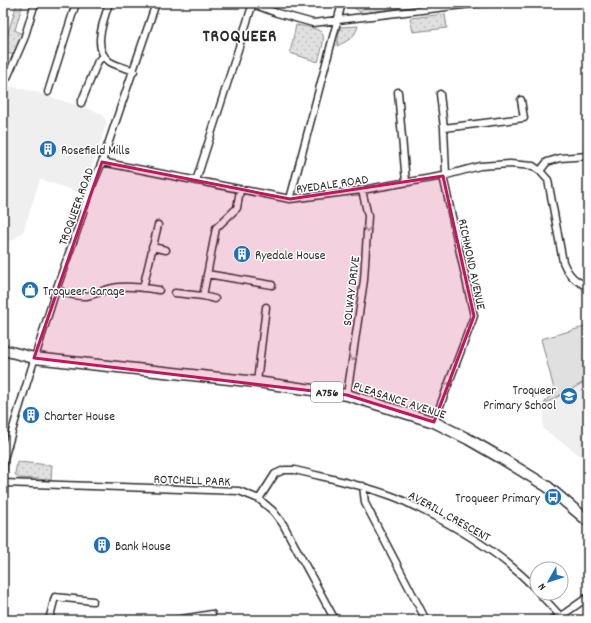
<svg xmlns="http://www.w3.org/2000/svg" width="591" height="623" font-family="Dekko,sans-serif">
<defs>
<pattern id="grass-dots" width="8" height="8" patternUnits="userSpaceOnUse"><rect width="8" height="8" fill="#e0e0e0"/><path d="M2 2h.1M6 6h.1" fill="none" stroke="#c0c0c0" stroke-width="1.8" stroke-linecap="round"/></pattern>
</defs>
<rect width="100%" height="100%" fill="#fff"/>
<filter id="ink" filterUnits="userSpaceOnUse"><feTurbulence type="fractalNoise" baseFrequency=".025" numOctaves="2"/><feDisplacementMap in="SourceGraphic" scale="8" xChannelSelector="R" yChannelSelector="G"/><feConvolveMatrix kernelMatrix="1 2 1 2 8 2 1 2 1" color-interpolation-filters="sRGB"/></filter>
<g filter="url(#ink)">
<path fill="#efefef" d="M3,85L32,91L101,113L107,122L83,194L40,179L23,232L12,241L3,239Z
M588,326V461L543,429L544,404L554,389L541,339Z"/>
<path fill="url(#grass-dots)" stroke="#868686" d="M17,3H23L15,30L22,34L13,55L3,51V49Z
M351,3H400L399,8L362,13L354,8Z
M445,14L447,28L413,32L410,18Z
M296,25C328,30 327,31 318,62L290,53Z
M358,26C355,38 347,41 337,46L340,27Z
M17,462L52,465L51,480L18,478L15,474Z"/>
<path fill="#e0e0e0" stroke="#868686" d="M588,326V380L544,404L554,389L541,339Z"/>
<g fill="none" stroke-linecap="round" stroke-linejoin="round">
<defs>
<path id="street" d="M109,3C104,20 91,49 110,62C117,66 126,68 134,71
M250,3L277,13L313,23L480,3
M7,78L24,39L35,3
M48,92L76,3
M398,92L406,182
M440,94L444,128L446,174
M81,103L98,61L104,56
M444,128L524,118L521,100
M102,162L290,199L362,190L443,176L480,166L510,164L533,166L540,171L548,180L563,262C569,276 574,280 588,287
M540,171L547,162L560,158L588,156
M196,181L253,3
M290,199L342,3
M152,247L166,250
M207,274L272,285
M143,288L158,225
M56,290C66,293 75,297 86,296C97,294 107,288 119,287C132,286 146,288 159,290
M175,293L203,296L216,228L237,208L240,190
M203,296L215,299
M257,382L266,307
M347,395L364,280L368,216L362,190
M434,422L474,316L443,176
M3,471L4,459L16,418L56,290L79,225L88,196L102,162L156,3
M3,483L239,491L259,499L273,511L283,524L335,620
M363,486L365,503L426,620
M259,499L275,474L284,470H295C327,478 360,484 392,496C401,499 411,505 420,509C463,530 504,556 537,590
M539,593L564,620
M49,620L55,597L93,601
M176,620L212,614
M551,620L561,616L588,597"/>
<path id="primary" d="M3,350L34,358L257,382L347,395L434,422L468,439L501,458L548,487L588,521"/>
</defs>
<use href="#street" stroke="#2b2b2b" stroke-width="9"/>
<use href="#primary" stroke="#2b2b2b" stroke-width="13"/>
<use href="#street" stroke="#fff" stroke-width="6"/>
<use href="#primary" stroke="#fff" stroke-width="10"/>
</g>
<defs><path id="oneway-chevron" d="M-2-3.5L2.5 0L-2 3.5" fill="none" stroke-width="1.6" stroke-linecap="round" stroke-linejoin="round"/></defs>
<g stroke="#a0a0a0">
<use href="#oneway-chevron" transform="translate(450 207) rotate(-103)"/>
<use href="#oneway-chevron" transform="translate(367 229) rotate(93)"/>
<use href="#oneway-chevron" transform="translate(353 358) rotate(98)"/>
<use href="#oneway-chevron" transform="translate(448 385) rotate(-69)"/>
</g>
</g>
<path fill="#c2185b" fill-opacity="0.2" stroke="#c2185b" stroke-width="3" stroke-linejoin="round" d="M102,162L290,199L443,176L474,316L434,422L347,395L34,358Z"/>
<defs>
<symbol id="building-disc" viewBox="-11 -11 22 22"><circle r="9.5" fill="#1f6fb2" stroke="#fff"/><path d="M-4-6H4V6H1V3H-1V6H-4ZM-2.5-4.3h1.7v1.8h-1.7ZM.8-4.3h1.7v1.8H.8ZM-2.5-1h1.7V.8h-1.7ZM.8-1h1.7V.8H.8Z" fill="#fff"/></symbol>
<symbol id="shop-disc" viewBox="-11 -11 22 22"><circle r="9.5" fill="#1f6fb2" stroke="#fff"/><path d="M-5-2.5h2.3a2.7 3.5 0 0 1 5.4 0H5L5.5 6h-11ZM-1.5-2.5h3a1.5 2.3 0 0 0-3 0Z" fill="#fff"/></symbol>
<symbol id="school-disc" viewBox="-11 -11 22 22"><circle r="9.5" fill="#1f6fb2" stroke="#fff"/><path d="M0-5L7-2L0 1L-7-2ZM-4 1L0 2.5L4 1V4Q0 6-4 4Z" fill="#fff"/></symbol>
<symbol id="bus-disc" viewBox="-11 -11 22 22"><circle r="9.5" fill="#1f6fb2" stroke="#fff"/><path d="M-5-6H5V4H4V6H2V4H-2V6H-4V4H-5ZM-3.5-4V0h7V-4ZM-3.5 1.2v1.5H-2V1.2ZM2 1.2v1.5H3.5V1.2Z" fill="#fff"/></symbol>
</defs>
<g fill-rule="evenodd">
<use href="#building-disc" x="38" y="139" width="20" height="20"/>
<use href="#building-disc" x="232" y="244" width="20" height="20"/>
<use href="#shop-disc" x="20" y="280" width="20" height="20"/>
<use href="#school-disc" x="559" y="386" width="20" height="20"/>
<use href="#building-disc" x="21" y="405" width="20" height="20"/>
<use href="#bus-disc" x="543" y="487" width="20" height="20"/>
<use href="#building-disc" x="92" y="535" width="20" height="20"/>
</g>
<g text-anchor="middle" stroke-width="3" stroke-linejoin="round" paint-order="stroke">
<rect fill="#fff" stroke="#6b6b6b" stroke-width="1" x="311" y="382" width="32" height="20" rx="3"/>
<g font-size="12" font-weight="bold" fill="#2b2b2b">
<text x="327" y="396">A756</text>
</g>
<g font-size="13" fill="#2b2b2b" stroke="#fff" text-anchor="start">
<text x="61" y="154">Rosefield Mills</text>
<text x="255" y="259">Ryedale House</text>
<text x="43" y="295">Troqueer Garage</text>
<text x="556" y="394" text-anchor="end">Troqueer<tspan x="556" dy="15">Primary School</tspan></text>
<text x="44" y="420">Charter House</text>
<text x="540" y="502" text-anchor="end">Troqueer Primary</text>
<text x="115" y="550">Bank House</text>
</g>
<g font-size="13" fill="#2b2b2b" stroke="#fff">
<text transform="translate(332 183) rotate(-8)" y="5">RYEDALE ROAD</text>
<text transform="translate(75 206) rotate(-70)" y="5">TROQUEER ROAD</text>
<text transform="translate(473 264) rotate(78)" y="5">RICHMOND AVENUE</text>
<text transform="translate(350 291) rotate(-83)" y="5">SOLWAY DRIVE</text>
<text transform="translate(400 399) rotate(18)" y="5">PLEASANCE AVENUE</text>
<text transform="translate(192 479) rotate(2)" y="5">ROTCHELL PARK</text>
<text transform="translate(450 515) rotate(29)" y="5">AVERILL CRESCENT</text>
</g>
<g font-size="17" font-weight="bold" letter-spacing="1" fill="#2b2b2b" stroke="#fff">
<text x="240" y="41">TROQUEER</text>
</g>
</g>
<rect width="591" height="623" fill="none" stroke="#fff" stroke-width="16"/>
<rect x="8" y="8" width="575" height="607" fill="none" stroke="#2b2b2b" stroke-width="1.5" filter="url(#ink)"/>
<g transform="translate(549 581) rotate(231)"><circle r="19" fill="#ffffff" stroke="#aaaaaa"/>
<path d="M0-3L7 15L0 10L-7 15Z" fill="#1f6fb2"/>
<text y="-6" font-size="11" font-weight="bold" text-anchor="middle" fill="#2b2b2b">N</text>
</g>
</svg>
